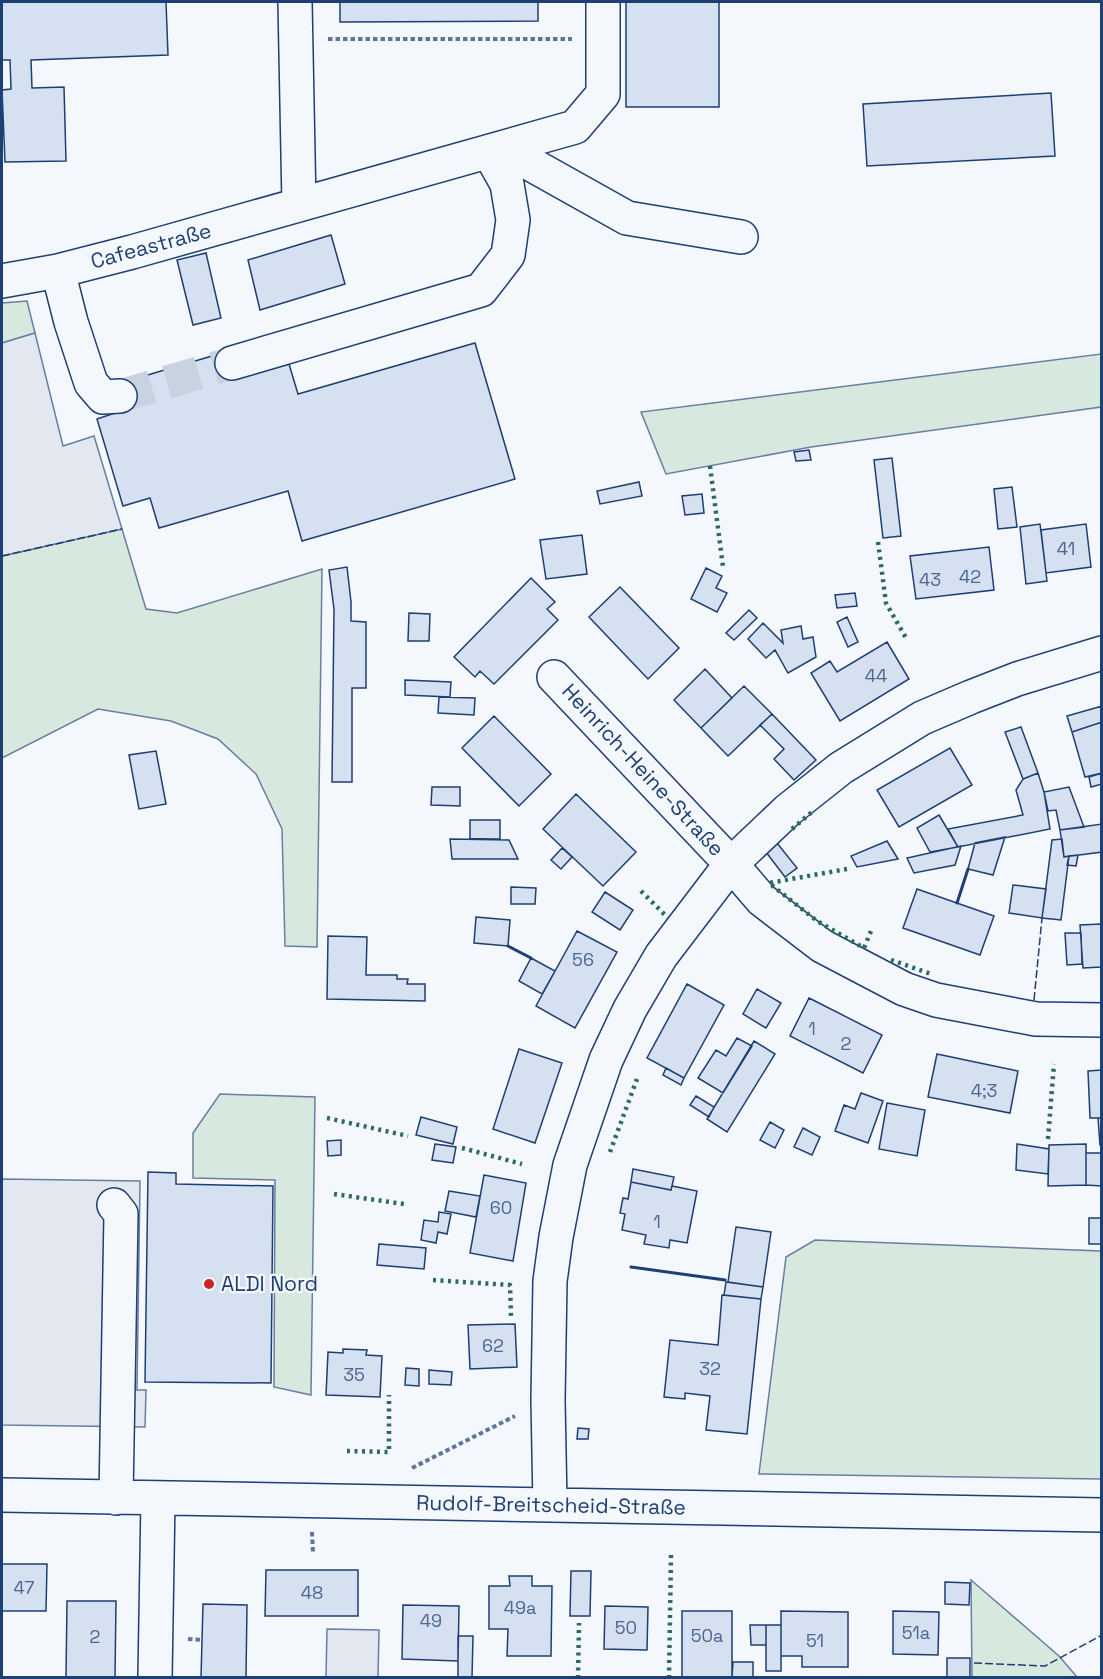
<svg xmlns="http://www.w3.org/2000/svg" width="1103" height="1679" font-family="'Space Grotesk',sans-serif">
<rect width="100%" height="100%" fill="#f4f7fb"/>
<path fill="#d7e8df" stroke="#687fa3" stroke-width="1.5" d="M27,301L35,333L2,343V303Z
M1101,354V407L811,447L666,474L641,412Z
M122,529L146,609L177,613L322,569L317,947L285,946L282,829L256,774L218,739L171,721L98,709L2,758V556Z
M220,1094L315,1097L311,1395L274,1387L275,1180L193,1178V1133Z
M815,1240L1101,1251V1479L759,1474L786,1257Z
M971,1580L1059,1656L1077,1677H972Z"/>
<path fill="#e3e8f0" stroke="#687fa3" stroke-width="1.5" d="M35,333L63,446L94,436L122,529L2,556V343Z
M2,1179L140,1181L137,1390H146L145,1427L2,1425Z
M327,1629L379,1630L378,1677H326Z"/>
<path fill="#d5e0f0" stroke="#1d3f73" stroke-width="1.5" d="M2,2H166L168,55L31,60L32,88L64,87L66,161L5,162L2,90L11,89L10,60H2Z
M340,2H538V21L340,22Z
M626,2H719V107H626Z
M1051,93L1055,156L867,166L863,104Z
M331,235L345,284L260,310L248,260Z
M206,253L221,318L193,325L177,260Z
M475,343L515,479L302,541L288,491L159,528L150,498L123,506L97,419L124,410L117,384L229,351L237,379L289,364L298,394Z
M809,450L811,460L796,461L794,452Z
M892,458L901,536L883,538L874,460Z
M639,482L642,496L600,504L597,491Z
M1012,487L1017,527L998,529L994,489Z
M702,494L704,513L685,515L682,496Z
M1040,524L1047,581L1026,584L1020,527Z
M1086,524L1091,567L1046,573L1041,530Z
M582,535L587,574L546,579L540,540Z
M989,547L994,590L916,599L910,556Z
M347,567L351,602V621L366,622V688H352V782H332L334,609L329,570Z
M706,568L722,576L716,588L727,593L717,612L691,599Z
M531,578L555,602L547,609L558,620L494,684L480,671L475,677L454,657Z
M620,587L679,648L648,679L589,617Z
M855,593L857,606L837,608L835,595Z
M749,610L757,618L734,640L726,633Z
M409,613L430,614L429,641H408Z
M847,617L858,642L848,647L837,622Z
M763,623L783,643L781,630L801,626L803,639L813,637L816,657L788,673L775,650L766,658L748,639Z
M887,642L909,679L840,721L811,673L830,661L837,672Z
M705,669L732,698L701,728L674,700Z
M405,680L451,682L450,697L405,695Z
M744,686L772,714L728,756L701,728Z
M439,697L475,698L474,715L438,713Z
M1102,706V722L1072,732L1067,716Z
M772,714L816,760L794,780L774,759L784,749L760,725Z
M494,716L551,774L519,806L462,748Z
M1102,722V773L1085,777L1072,732Z
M1021,727L1038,773L1023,779L1005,732Z
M950,748L972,785L899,827L877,790Z
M156,751L166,804L139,809L129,755Z
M1038,773L1044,792L1050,829L958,847L948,829L1023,815L1016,790L1023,779Z
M1102,773V784L1091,787L1089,777Z
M432,787H460V806L431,805Z
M1069,787L1084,827L1060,830L1056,810L1048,811L1044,792Z
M576,794L636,852L603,886L543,829Z
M939,815L958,847L930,852L917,828Z
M470,820H500V839H470Z
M1102,824V852L1064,857L1060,830Z
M1005,837L993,875L968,869L975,843Z
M450,839L509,840L518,859H452Z
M1062,839L1064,857L1069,856L1061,920L1042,918L1052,840Z
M887,841L898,859L857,867L851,856Z
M777,843L797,868L785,877L766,852Z
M961,846L955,865L914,873L907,858Z
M562,848L572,857L561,869L551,860Z
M1078,855L1076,866L1067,865L1069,856Z
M1013,885L1046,889L1042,918L1009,913Z
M511,887L536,888L535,904H511Z
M917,889L994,916L980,955L903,928Z
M605,892L633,910L620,930L592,912Z
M476,917L510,920L508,946L474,943Z
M1101,924L1102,967L1083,968L1080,925Z
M577,931L617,952L575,1028L536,1006Z
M1065,933H1081L1082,964L1067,965Z
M328,936L367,937L366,975H397V979H408L407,984H425V1001L327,999Z
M531,958L555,971L542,994L519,981Z
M687,984L724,1005L684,1078L647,1058Z
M757,989L781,1003L766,1028L743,1014Z
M809,998L882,1035L863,1073L790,1036Z
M737,1038L752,1046L723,1093L698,1078L716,1050L726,1056Z
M754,1041L775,1054L727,1132L707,1119Z
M519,1049L562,1063L535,1143L493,1129Z
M937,1054L1018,1071L1010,1113L928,1097Z
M666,1068L684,1078L681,1085L663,1075Z
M1102,1070V1118H1090L1088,1071Z
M861,1093L883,1101L868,1143L835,1131L844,1105L855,1109Z
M696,1096L714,1107L709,1117L690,1105Z
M887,1103L925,1110L917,1156L879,1149Z
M421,1117L457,1127L453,1144L416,1135Z
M1098,1118H1102V1145H1100Z
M770,1122L784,1130L775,1148L760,1140Z
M803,1128L820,1137L812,1155L794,1147Z
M341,1140V1155L328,1156L327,1141Z
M435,1144L456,1147L453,1163L432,1160Z
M1017,1144L1049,1149L1048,1174L1016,1170Z
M1086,1144V1185L1048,1186L1049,1145Z
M1086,1153H1102V1186L1086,1185Z
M633,1169L674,1177L671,1190L631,1182Z
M148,1172L176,1173V1184L273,1186L271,1383L145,1382Z
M484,1175L526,1183L513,1261L470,1253Z
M631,1182L671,1190L672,1186L697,1191L687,1243L670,1240L669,1248L644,1244L646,1235L622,1230L625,1214L620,1213L623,1198L628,1199Z
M449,1191L480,1196L476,1217L445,1211Z
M439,1212L451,1214L447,1234L438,1232L436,1243L421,1240L424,1220L438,1222Z
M1089,1218H1102V1244H1089Z
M736,1227L771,1232L763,1287L728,1282Z
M379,1244L426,1248L424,1269L377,1265Z
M726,1282L763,1287L761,1299L724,1295Z
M722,1295L761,1299L747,1434L706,1430L710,1396L685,1393V1399L664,1397L670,1340L718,1345Z
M515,1324L517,1367L470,1369L468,1325Z
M343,1349L367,1350L366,1355L382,1356L380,1397L326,1395L328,1352L343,1353Z
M406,1368L419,1369V1386L405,1385Z
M429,1370L452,1372L451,1385L429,1384Z
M578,1428L589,1429L588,1439H577Z
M2,1564H47L46,1611H2Z
M266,1570H358V1616H265Z
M571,1571H591L590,1616H570Z
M509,1576H532V1586H552L551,1656H507L508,1629H489V1586H510Z
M945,1582L970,1583L969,1605L945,1604Z
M67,1601H116L115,1678H66Z
M203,1604L247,1605L246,1678H201Z
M403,1605L459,1606L458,1661L402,1659Z
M605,1606L648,1607L647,1650L604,1649Z
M682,1611H732V1678H682Z
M781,1611L848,1612V1667H802V1656H781Z
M893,1611L939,1612L938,1655L893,1654Z
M750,1625H766V1645H751Z
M766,1625H781V1671H766Z
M458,1636H473L472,1678H458Z
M947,1658H970V1678H947Z
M733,1662H753V1678H732Z"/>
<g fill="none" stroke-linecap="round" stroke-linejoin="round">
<path stroke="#c9d2e0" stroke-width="33" stroke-dasharray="33 16" stroke-linecap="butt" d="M120,396L232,363"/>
<defs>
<path id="minor" d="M295,2L299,205
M502,148L627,218L741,237
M58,271L71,322L91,383L103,397L120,396
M2,281L58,271L132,252L575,127L603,94V2
M232,363L481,290L508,255L513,220L507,184L489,152
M554,677L731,864L762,900L822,946L904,989L936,1000L1036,1019L1102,1020
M114,1205L121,1214L116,1498
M2,1495L1102,1515
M550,1504L548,1400L550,1281L556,1237L570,1165L606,1060L630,1009L661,956L731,864L788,810L841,768L922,718L971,697L1017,679L1102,653
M155,1678L158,1499"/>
</defs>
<use href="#minor" stroke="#1d3f73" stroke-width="36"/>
<path stroke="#5e769c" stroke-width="4" stroke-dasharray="4.5 3" stroke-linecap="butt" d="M328,39H572
M412,1468L515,1416
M312,1532L313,1553
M188,1639L202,1640"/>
<use href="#minor" stroke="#f4f7fb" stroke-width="33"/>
<path stroke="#2c6c60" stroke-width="4.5" stroke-dasharray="3 4.5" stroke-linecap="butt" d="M710,466L723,567
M878,542L886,603L906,638
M792,829L813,811
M847,869L769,883L817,921L864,948L871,931
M641,891L668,918
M891,960L931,974
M327,1118L408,1136
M1048,1139L1054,1064
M462,1148L522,1164
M610,1152L637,1079
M334,1194L404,1204
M433,1280L510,1285L511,1316
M347,1451L389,1452V1395
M578,1678L579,1623
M669,1678L671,1554"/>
<path stroke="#1d3f73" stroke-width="1.5" stroke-dasharray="8 3" stroke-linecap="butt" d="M2,556L122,529
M1034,1000L1042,918
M974,1663L1045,1666L1102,1635"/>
<path stroke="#1d3f73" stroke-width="3" d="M957,903L968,869
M508,946L531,958
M631,1267L725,1280"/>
</g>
<circle fill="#c62828" stroke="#f4f7fb" stroke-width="2" cx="209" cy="1284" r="6"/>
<g text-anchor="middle" stroke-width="4.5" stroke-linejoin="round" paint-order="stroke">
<g font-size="18" fill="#4b6792">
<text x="1066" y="555">41</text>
<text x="970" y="583">42</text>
<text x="930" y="586">43</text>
<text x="876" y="682">44</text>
<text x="583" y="966">56</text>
<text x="812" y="1035">1</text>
<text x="846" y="1050">2</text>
<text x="984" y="1097">4;3</text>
<text x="501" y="1214">60</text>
<text x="657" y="1228">1</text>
<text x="493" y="1352">62</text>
<text x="710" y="1375">32</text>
<text x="354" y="1381">35</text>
<text x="24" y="1594">47</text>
<text x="312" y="1599">48</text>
<text x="520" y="1614">49a</text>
<text x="431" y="1627">49</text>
<text x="626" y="1634">50</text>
<text x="916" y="1639">51a</text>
<text x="707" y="1642">50a</text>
<text x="95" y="1643">2</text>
<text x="815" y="1647">51</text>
</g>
<g font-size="21" fill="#1d3f73" stroke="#f4f7fb">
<text transform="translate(151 246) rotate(-15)" y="7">Cafeastraße</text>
<text transform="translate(643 770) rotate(47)" y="7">Heinrich-Heine-Straße</text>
<text transform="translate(551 1505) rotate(1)" y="7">Rudolf-Breitscheid-Straße</text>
</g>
<g font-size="21" fill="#1d3f73" stroke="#f4f7fb" text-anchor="start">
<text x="221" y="1291">ALDI Nord</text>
</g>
</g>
<rect width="1103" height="1679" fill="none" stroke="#1d3f73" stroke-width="6"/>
</svg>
